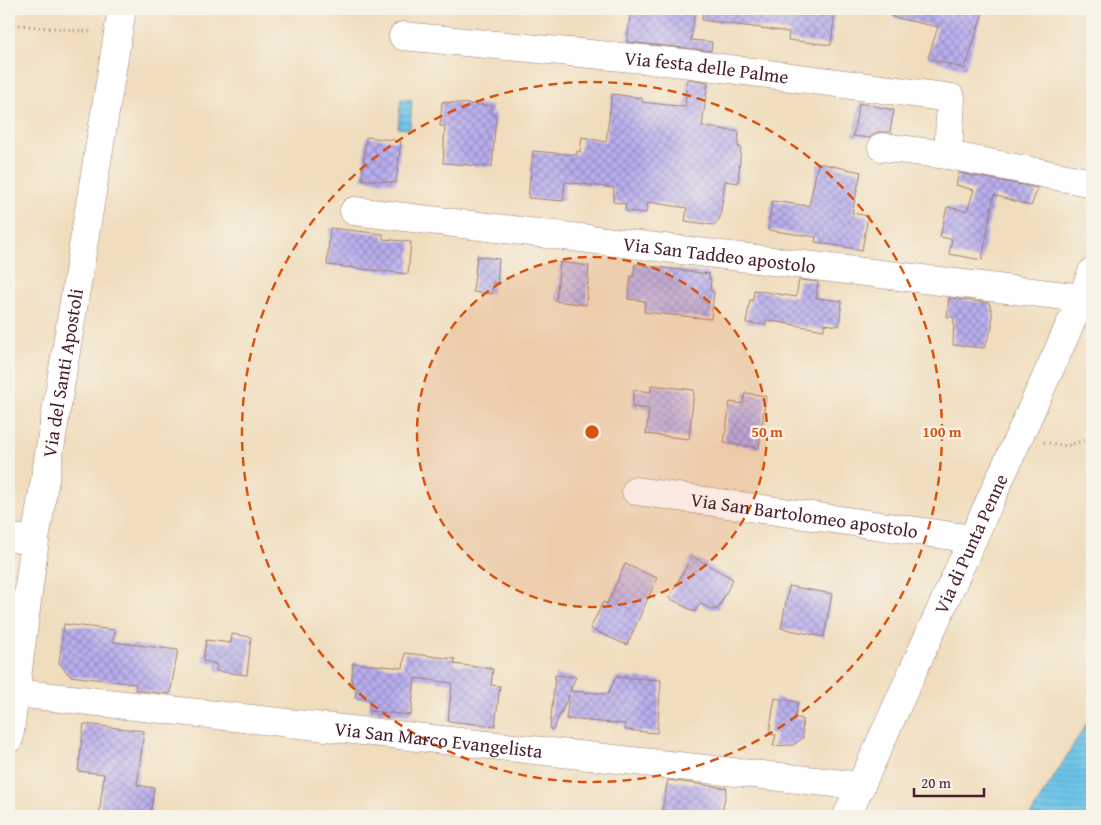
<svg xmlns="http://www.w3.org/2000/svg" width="1101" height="825" font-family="'Gentium Book Plus',serif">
<defs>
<pattern id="water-rules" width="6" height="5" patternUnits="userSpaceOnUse" patternTransform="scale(1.25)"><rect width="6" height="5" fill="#6ac4e8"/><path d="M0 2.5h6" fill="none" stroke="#5da8c7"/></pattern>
<pattern id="building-cross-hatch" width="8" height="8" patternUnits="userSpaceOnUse" patternTransform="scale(1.25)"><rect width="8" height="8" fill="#b8aeee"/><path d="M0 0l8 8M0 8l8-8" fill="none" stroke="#988dc1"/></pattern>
</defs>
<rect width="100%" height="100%" fill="#f7f3e8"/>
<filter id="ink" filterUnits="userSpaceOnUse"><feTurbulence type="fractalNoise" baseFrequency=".02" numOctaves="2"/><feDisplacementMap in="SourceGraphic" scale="10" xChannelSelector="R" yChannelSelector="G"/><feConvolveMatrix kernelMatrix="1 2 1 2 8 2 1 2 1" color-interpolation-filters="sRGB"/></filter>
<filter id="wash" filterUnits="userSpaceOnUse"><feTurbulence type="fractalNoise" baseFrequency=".0096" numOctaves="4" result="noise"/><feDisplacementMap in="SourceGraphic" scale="20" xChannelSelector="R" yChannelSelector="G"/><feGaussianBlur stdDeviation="1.12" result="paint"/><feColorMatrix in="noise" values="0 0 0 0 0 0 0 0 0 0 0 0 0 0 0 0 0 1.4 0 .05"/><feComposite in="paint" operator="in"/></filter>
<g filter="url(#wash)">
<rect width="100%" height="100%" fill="#f0ddbd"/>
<path fill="url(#water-rules)" stroke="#5a728a" d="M401,99L412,100L410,129L398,128Z
M1092,715V816H1030Z"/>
<g id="blocks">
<path fill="url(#building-cross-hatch)" d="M631,9H695L691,40L712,42L711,51L627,42Z
M703,9H835L831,45L788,40L789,32L702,20Z
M893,9H984L965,69L928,58L938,27L892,17Z
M687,79L708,82L702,126L739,132L738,147H741L738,183L725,181L720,218L714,225L685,221L687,208L648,202L646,213L625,211L626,204L613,202L614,188L565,182L563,201L528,198L533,151L577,155V151L580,152L582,137L606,142L612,94L642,98V102L685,107Z
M442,102L492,106V114L496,115L492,167L443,163L445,126H440Z
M859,103L894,110L890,132H876L869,138L853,136Z
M366,137L401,141L396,183L362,179Z
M818,163L861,172L852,213L868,216L862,250L815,242L816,237L768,230L772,201L809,206Z
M959,173L1038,188L1031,206L994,195L982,260L949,254L952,239L940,237L947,207L967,211L974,190L956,185Z
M330,228L383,234V239L411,242L408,274L327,265Z
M477,256L499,259L497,283L493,282L492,294L473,292Z
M560,262L589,266L586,305L556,301Z
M635,264L709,274V279H711L710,291L714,292L711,319L644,312L645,301L628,299L631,276L633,277Z
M799,280L818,282L816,298L842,301L839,326L824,324V330L766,320V325L746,323L750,300L753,301L754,290L796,297Z
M949,298L989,303L992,312V328L984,348L953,345L954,317H947Z
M651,385L694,390L689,439L646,434L649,409L632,407L634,390L651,392Z
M745,393L766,396L759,448L724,443L730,402L743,404Z
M692,556L733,579L718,609H710L700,603L695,612L669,598Z
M625,564L657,578L627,645L590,629L603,602L607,604Z
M789,586L832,594L824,637L781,628Z
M64,624L115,630L113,642L178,650L170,694L135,690L136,684L70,676L59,663Z
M232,634L251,637L247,675L216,671V664L203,661L206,640L231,643Z
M405,653L455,659L454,664L493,669L491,685L500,686L495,726L448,721L452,683L415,678L411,715L369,711L370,699L355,698L356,686H351L353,663L403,668Z
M555,675L576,677L570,691L608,694L616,677L661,680L657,733L625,730V724L566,719L569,695L553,730L550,729Z
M775,698L798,702L795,717L802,719L803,738L793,745L773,746L776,735L769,734Z
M84,724L144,731L137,785L154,788L150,816H99L104,774L78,771Z
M668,780L727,788L721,816H692L662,810Z"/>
</g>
</g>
<g filter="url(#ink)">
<use href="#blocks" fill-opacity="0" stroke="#9d7e74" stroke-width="1"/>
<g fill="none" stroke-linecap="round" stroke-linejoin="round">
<defs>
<g id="minor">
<path id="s1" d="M403,36L684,63L951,98L948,155"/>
<path d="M882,147L948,155L1092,183"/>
<path id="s2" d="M354,211L1082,298"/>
<path id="s3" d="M636,491L973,539"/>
<path d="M9,538L35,540"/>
<path id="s4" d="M16,693L861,786"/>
<path id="s5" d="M9,739L35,540L122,9"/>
<path id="s6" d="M847,816L1082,298L1092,272"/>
</g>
</defs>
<use href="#minor" stroke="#9d7e74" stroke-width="29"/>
<path stroke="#9d7e74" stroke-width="3" stroke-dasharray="1 4" stroke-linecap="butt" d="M9,24L93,32
M1044,442L1066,446L1092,438"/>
<use href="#minor" stroke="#fff" stroke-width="28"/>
</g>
</g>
<circle cx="592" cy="432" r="175" fill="#d8530f" fill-opacity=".12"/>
<g fill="none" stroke="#d8530f" stroke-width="2.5" stroke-dasharray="9 6">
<circle cx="592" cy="432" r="175"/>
<circle cx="592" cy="432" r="350"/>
</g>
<g text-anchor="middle" stroke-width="5" stroke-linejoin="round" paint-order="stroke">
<g font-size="19" fill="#4a1f2b" stroke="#f7f3e8">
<text dy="7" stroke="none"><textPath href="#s1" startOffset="305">Via festa delle Palme</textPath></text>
<text dy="7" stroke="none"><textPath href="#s2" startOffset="368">Via San Taddeo apostolo</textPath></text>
<text dy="7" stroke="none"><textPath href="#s5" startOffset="370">Via del Santi Apostoli</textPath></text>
<text dy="7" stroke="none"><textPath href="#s3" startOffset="170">Via San Bartolomeo apostolo</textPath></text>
<text dy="7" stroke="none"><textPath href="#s6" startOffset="299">Via di Punta Penne</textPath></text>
<text dy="7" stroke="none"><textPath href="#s4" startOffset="425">Via San Marco Evangelista</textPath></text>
</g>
</g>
<circle cx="592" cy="432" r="8" fill="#d8530f" stroke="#f7f3e8" stroke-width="2.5"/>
<g font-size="15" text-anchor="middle" font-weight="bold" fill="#d8530f" stroke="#f7f3e8" stroke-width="5" stroke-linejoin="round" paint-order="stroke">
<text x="767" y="437">50 m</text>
<text x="942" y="437">100 m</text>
</g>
<rect width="1101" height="825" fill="none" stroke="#f7f3e8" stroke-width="30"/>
<path d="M914 788v8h70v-8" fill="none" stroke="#4a1f2b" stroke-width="2.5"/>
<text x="921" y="788" font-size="15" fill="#4a1f2b" stroke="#f7f3e8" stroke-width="4" paint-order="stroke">20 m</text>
</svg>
